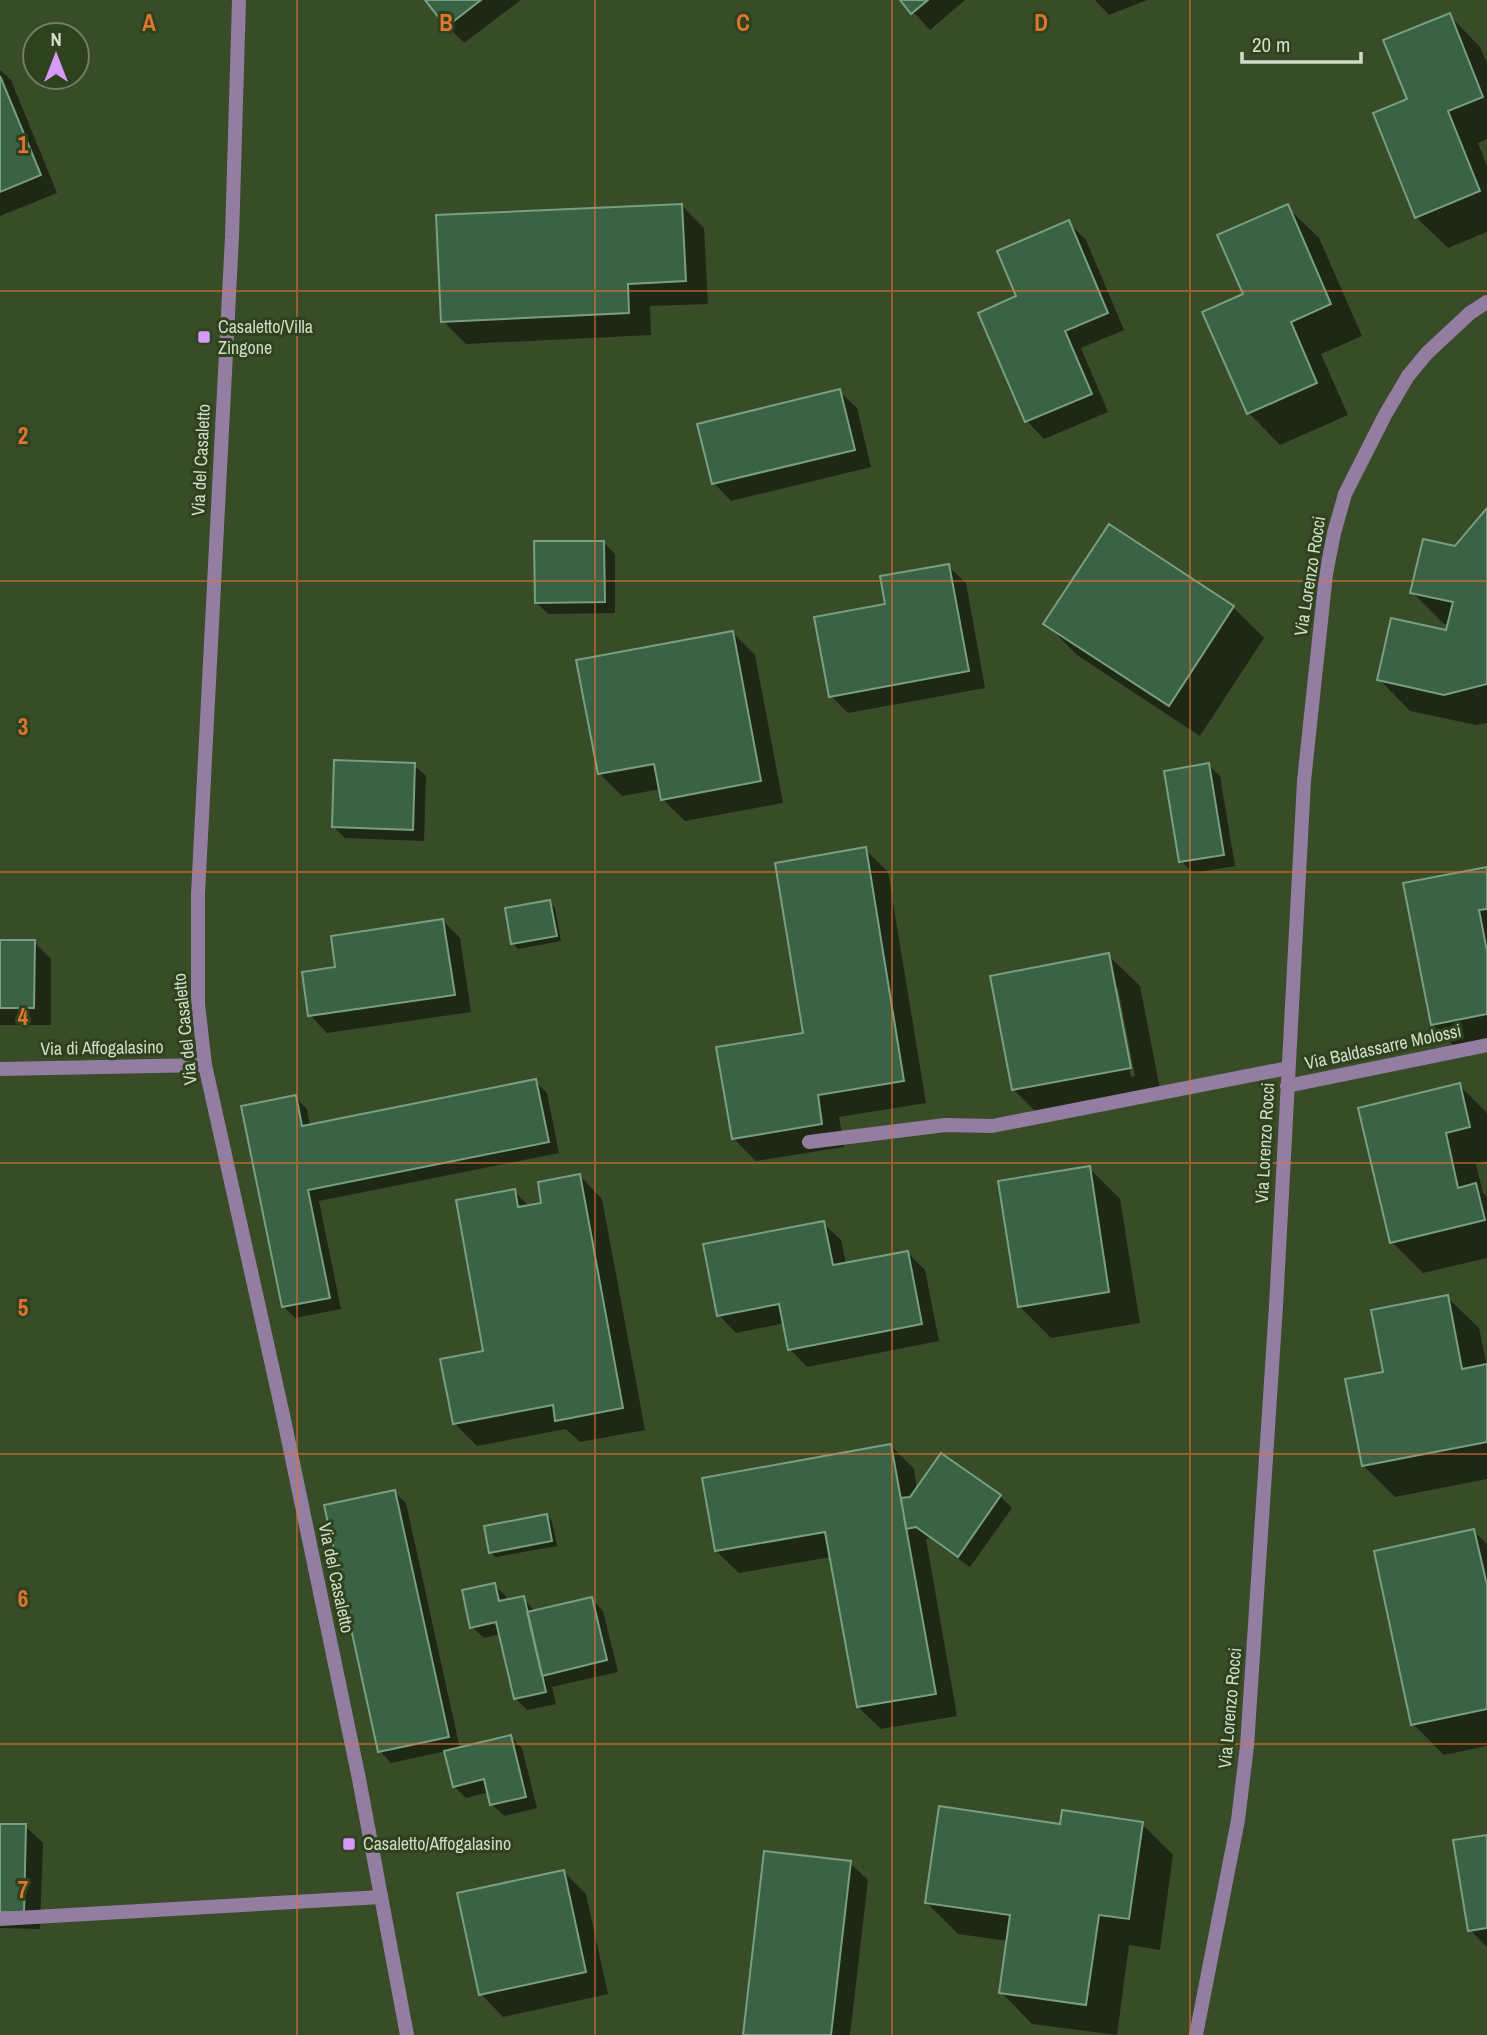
<svg xmlns="http://www.w3.org/2000/svg" width="1487" height="2035" font-family="'Archivo Narrow',sans-serif">
<rect width="100%" height="100%" fill="#394c28"/>
<path fill="#0007" fill-rule="evenodd" d="M427,0H521L464,43L447,26Z
M902,0H965L930,30Z
M1095,0H1147L1109,15Z
M1449,15L1480,47L1487,63V139L1478,143L1487,166V232L1448,248L1416,217L1410,100Z
M0,70L11,80L57,193L0,216Z
M682,206L704,228L708,304L650,306L651,335L466,344L443,321Z
M1287,207L1319,238L1362,336L1321,354L1348,415L1280,445L1249,413L1205,313L1245,295Z
M1068,222L1086,240L1124,330L1081,348L1108,412L1044,439L1027,421L1018,297Z
M839,391L857,408L871,467L731,501L714,483Z
M1487,511V723L1476,725L1410,711L1379,679L1447,632L1449,625L1444,624L1412,592L1455,548Z
M603,542L615,554V613L548,614L536,602Z
M948,566L966,583L985,688L848,713L831,696L887,606Z
M1233,607L1264,638L1200,736L1077,655L1046,624Z
M733,633L755,655L783,803L685,821L662,799L661,789L622,796L599,773Z
M414,765L426,776L424,841L345,838L334,827Z
M1208,765L1220,776L1235,866L1193,873L1181,861Z
M865,849L888,872L926,1103L839,1117L844,1147L756,1161L733,1138L805,1034Z
M1487,868V1051L1464,1056L1433,1025Z
M549,902L555,908L561,941L518,949L513,943Z
M443,921L460,938L471,1012L327,1033L310,1015L337,968Z
M0,942H34L51,959V1025H0Z
M1108,955L1140,986L1162,1099L1045,1121L1014,1090ZM1114,988H1118L1135,1076L1131,1077Z
M535,1081L547,1093L559,1153L319,1201L341,1309L295,1318L283,1306L295,1097L307,1109L310,1126Z
M1459,1085L1487,1113V1161L1476,1164L1483,1193L1487,1197V1258L1423,1273L1392,1242Z
M1089,1168L1120,1199L1140,1323L1051,1338L1019,1306Z
M580,1176L602,1199L645,1430L580,1442L566,1429L477,1446L454,1423L485,1352L514,1191L529,1206L543,1204Z
M823,1223L841,1240L846,1264L907,1252L925,1270L939,1341L807,1367L790,1349L785,1323L736,1333L719,1315Z
M1447,1297L1479,1328L1487,1366V1479L1395,1497L1364,1466L1385,1373Z
M891,1446L914,1469L917,1490L1000,1496L1012,1508L970,1567L929,1538L926,1539L957,1716L881,1729L858,1707L831,1557L739,1573L716,1551Z
M394,1492L406,1503L460,1749L511,1737L522,1748L537,1808L504,1816L492,1804L489,1792L466,1798L454,1786L446,1751L391,1763L380,1751Z
M547,1516L552,1521L557,1546L496,1557L490,1552Z
M1474,1531L1487,1544V1746L1444,1755L1413,1724Z
M494,1585L506,1596L507,1601L523,1598L535,1612L592,1599L603,1611L618,1672L552,1687L556,1704L527,1710L516,1699L501,1634L484,1638L472,1627Z
M1142,1824L1173,1855L1160,1950L1129,1945L1117,2035L1032,2024L1001,1992L1008,1941L958,1934L927,1903L1061,1826Z
M0,1825L25,1826L43,1843L40,1929L0,1928Z
M1487,1836V1947L1470,1930Z
M850,1863L868,1880L850,2035H745Z
M563,1871L586,1894L608,1994L503,2017L481,1994Z"/>
<path fill="#3c6246" stroke="#779f81" stroke-width="2" d="M425,0H481L446,27Z
M900,0H928L911,14Z
M1450,13L1483,97L1448,111L1480,191L1415,218L1373,113L1407,99L1383,40Z
M0,76L41,175L0,192Z
M682,204L686,281L628,284L629,313L441,322L436,215Z
M1288,204L1331,304L1291,322L1317,383L1247,414L1202,312L1243,294L1217,235Z
M1069,220L1108,313L1065,331L1092,394L1025,422L978,313L1016,296L997,251Z
M840,389L855,450L712,484L697,424Z
M1487,508V684L1444,695L1377,680L1391,618L1446,630L1453,602L1410,593L1423,539L1455,546Z
M1109,524L1234,606L1169,706L1043,624Z
M534,541H604L605,602L535,603Z
M949,564L969,671L829,697L814,617L885,604L880,576Z
M733,631L761,781L661,800L654,764L598,774L576,660Z
M334,760L415,763L413,830L332,827Z
M1209,763L1224,855L1179,862L1164,771Z
M866,847L904,1081L818,1095L822,1124L732,1139L716,1047L803,1033L775,863Z
M1487,867V909L1479,910L1487,951V1014L1431,1025L1403,883Z
M550,900L557,936L511,944L505,908Z
M443,919L455,995L308,1016L302,972L335,967L331,936Z
M0,940H35L34,1008H0Z
M1109,953L1131,1068L1012,1090L990,976Z
M536,1079L549,1142L308,1190L330,1298L282,1307L241,1106L296,1095L302,1126Z
M1460,1083L1470,1127L1446,1133L1458,1188L1476,1183L1485,1220L1390,1243L1358,1108Z
M1090,1166L1109,1292L1018,1307L998,1181Z
M580,1174L623,1408L555,1421L553,1405L453,1424L440,1359L483,1351L456,1200L515,1189L518,1207L541,1203L538,1182Z
M824,1221L833,1265L908,1251L922,1324L788,1350L779,1304L717,1316L703,1244Z
M1448,1295L1462,1369L1487,1364V1442L1362,1466L1345,1379L1383,1372L1371,1310Z
M891,1444L936,1694L857,1707L825,1532L715,1551L702,1478Z
M941,1453L1001,1495L958,1557L916,1527L906,1529L901,1498L910,1497Z
M395,1490L449,1737L378,1752L324,1505Z
M547,1514L552,1541L489,1553L484,1526Z
M1474,1529L1487,1585V1709L1411,1725L1374,1551Z
M495,1583L499,1601L524,1596L546,1692L514,1699L496,1622L470,1628L462,1590Z
M592,1597L607,1660L542,1676L527,1612Z
M511,1735L526,1797L490,1805L484,1779L453,1787L444,1751Z
M939,1806L1060,1824L1062,1810L1143,1822L1129,1919L1099,1915L1086,2005L999,1993L1010,1915L925,1903Z
M0,1824H26L24,1913L0,1912Z
M1487,1835V1928L1468,1931L1453,1840Z
M764,1851L851,1861L831,2035H743Z
M564,1870L586,1972L479,1995L457,1893Z"/>
<g fill="none" stroke-linecap="round" stroke-linejoin="round">
<path stroke="#937da0" stroke-width="14" d="M809,1142L945,1125L992,1126L1288,1068
M0,1919L381,1897"/>
<path stroke="#937da0" stroke-width="14" d="M0,1069L205,1065
M1287,1086L1487,1045
M1196,2035L1238,1820L1247,1746L1276,1306L1304,781L1326,574L1334,533L1345,494L1385,415L1408,376L1427,353L1470,313L1487,302"/>
<path stroke="#937da0" stroke-width="14" d="M239,0L232,237L198,894V1004L205,1065L283,1415L359,1779L407,2035"/>
</g>
<path fill="none" stroke="#e37331" stroke-width="2" stroke-opacity="0.55" d="M297,0V2035M595,0V2035M892,0V2035M1190,0V2035M0,291H1487M0,581H1487M0,872H1487M0,1163H1487M0,1454H1487M0,1744H1487"/>
<g fill="#d69bf9" stroke="#2e421e" stroke-width="2.5">
<rect x="197" y="330" width="14" height="14" rx="3.5"/>
<rect x="342" y="1837" width="14" height="14" rx="3.5"/>
</g>
<g text-anchor="middle" stroke-width="6" stroke-linejoin="round" paint-order="stroke">
<g font-size="18" fill="#d0dcc7" stroke="#2e421e" text-anchor="start">
<text x="218" y="333">Casaletto/Villa<tspan x="218" dy="21">Zingone</tspan></text>
<text x="363" y="1850">Casaletto/Affogalasino</text>
</g>
<g font-size="18" fill="#d0dcc7" stroke="#2e421e">
<text transform="translate(201 460) rotate(-87)" y="6">Via del Casaletto</text>
<text transform="translate(1310 576) rotate(-81)" y="6">Via Lorenzo Rocci</text>
<text transform="translate(185 1029) rotate(-96)" y="6">Via del Casaletto</text>
<text transform="translate(1383 1047) rotate(-12)" y="6">Via Baldassarre Molossi</text>
<text transform="translate(102 1048) rotate(-1)" y="6">Via di Affogalasino</text>
<text transform="translate(1265 1143) rotate(-87)" y="6">Via Lorenzo Rocci</text>
<text transform="translate(336 1578) rotate(78)" y="6">Via del Casaletto</text>
<text transform="translate(1230 1708) rotate(-85)" y="6">Via Lorenzo Rocci</text>
</g>
</g>
<g font-size="23" text-anchor="middle" font-weight="bold" fill="#e37331" stroke="#2e421e" stroke-width="6" stroke-linejoin="round" paint-order="stroke">
<text x="149" y="31">A</text>
<text x="446" y="31">B</text>
<text x="743" y="31">C</text>
<text x="1041" y="31">D</text>
<text x="23" y="153">1</text>
<text x="23" y="444">2</text>
<text x="23" y="735">3</text>
<text x="23" y="1025">4</text>
<text x="23" y="1316">5</text>
<text x="23" y="1607">6</text>
<text x="23" y="1898">7</text>
</g>
<g transform="translate(56 56)"><circle r="33" fill="#2e421e" stroke="#6f8062" stroke-width="2"/>
<path d="M0-5L12 26L0 18L-12 26Z" fill="#d69bf9"/>
<text y="-10" font-size="19" font-weight="bold" text-anchor="middle" fill="#d0dcc7">N</text>
</g>
<path d="M1242 52v10h119v-10" fill="none" stroke="#d0dcc7" stroke-width="3.5"/>
<text x="1252" y="52" font-size="21" fill="#d0dcc7" stroke="#2e421e" stroke-width="5" paint-order="stroke">20 m</text>
</svg>
